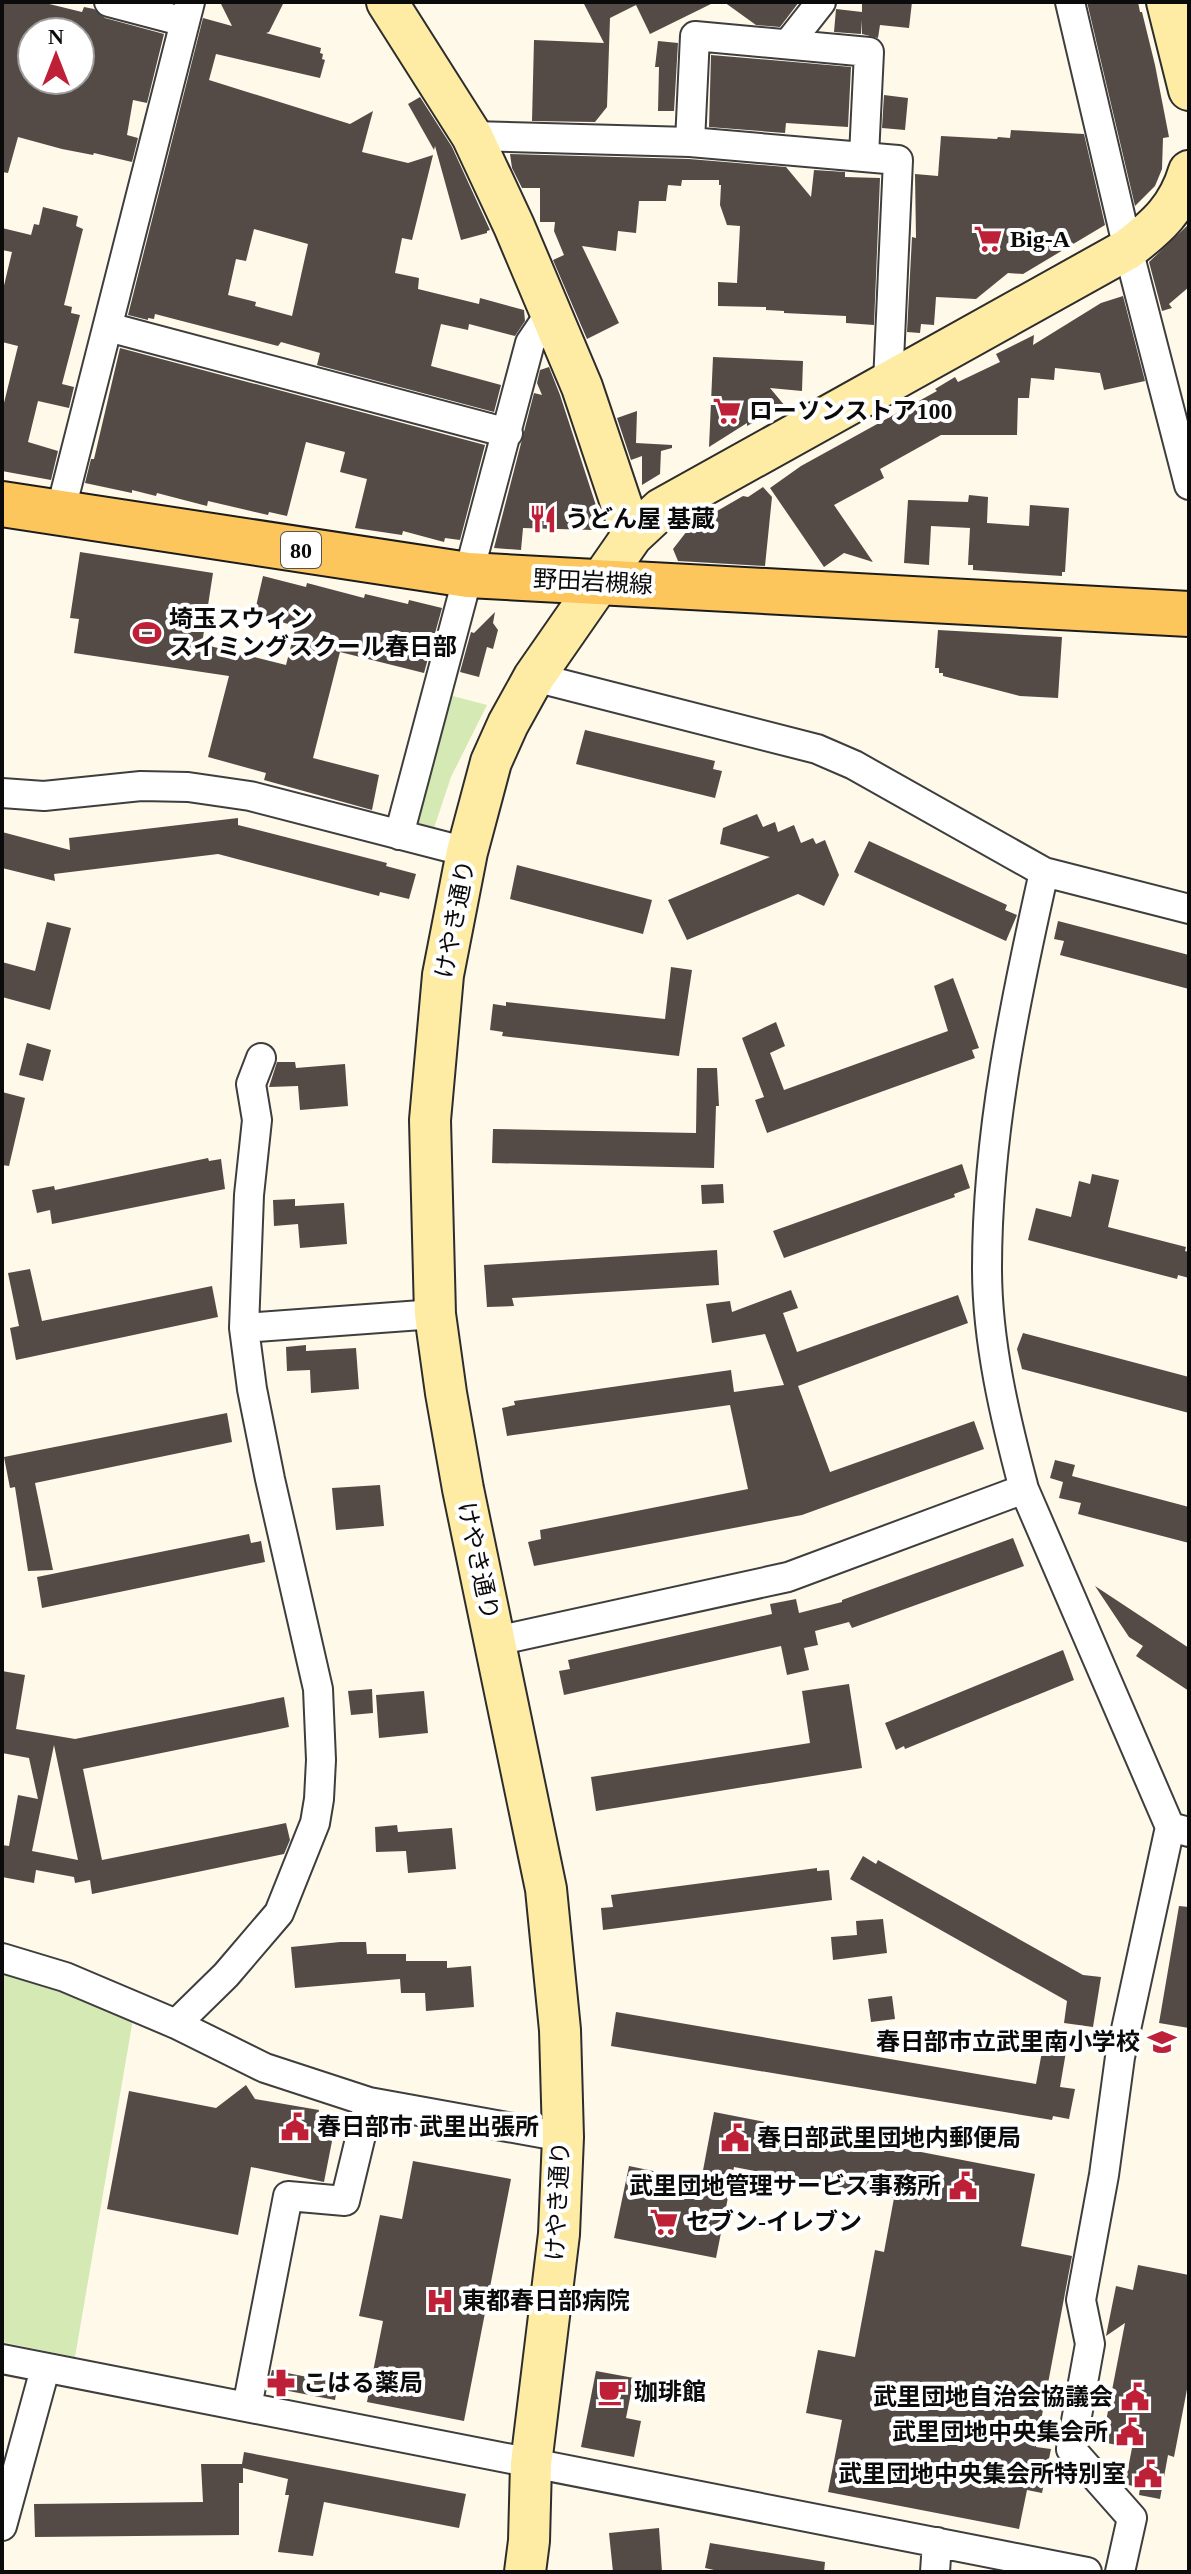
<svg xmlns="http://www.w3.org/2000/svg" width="1191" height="2574" font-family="'Times New Roman','Noto Sans JP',serif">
<rect width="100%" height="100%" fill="#fff9e9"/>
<path fill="#d4e9b3" d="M449,695L487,705L451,777L433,831L414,825Z
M2,1971L67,1990L133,2019L75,2357L2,2342Z"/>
<path fill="#544b47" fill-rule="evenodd" d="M2,2H41L82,12L84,7L94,9L105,18L164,34L147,103L133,100L127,135L138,138L132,162L94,153L93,155L62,149L18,137L8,173L2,172ZM32,29L80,32V80H32Z
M220,2H284L269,32L266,33L321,48L320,53L323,54L322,59L325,60L320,78L216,54L209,80L350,124L373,111L362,152L408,163L433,155L412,240L402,238L395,273L419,278L418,289L479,304L480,298L524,310L525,321L515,336L469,324L468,330L441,324L431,366L501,385L494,412L317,365L320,353L281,342L278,346L155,314L154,319L148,318V320L128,315L203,18L232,26ZM254,229L308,244L292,316L255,306L256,302L228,295L236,259L246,261Z
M583,2H715L650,34L636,5L610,18L607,107L595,122L532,121L534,40L604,43Z
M724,2H799L780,27L756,25Z
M862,2H912L909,28L880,25L878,38L862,34V20L861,34L834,32L836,9L862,12Z
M1087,2H1138L1140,12H1142L1155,65L1169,137L1163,138L1162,169L1155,186L1135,206Z
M658,41L678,43L674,111H658L659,67H655Z
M711,55L851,67L848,127L786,123L785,133L709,127Z
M884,95L908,98L905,130L882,128Z
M420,97L452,147L490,230L487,231V233L461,240L435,146L434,150L408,104Z
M1011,130L1084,134L1105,225L1023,274L1008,273L976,299L936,297L934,325L921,324L920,333L907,332L912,237L916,238L915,174L938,176L941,136L997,139L998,137L1010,138Z
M510,154L689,159L786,167L811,197L814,170L845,172V177L880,178L874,325L846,323V316L784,313V311L766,310V307L718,306V282L737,283L740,226L727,225L720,205L721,185H719V180H682L681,186L668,185L666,201H639L636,233L618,231L616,251L582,246L619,323L587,339L553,260L564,255L554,231L555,222H540V188H522L512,168Z
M43,207L78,216L76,226L83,229L64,305L72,307L71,313L80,315L62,384L74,387L69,408L38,401L28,442L58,451L51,480L2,471V411L18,346L2,342V294L12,252L2,250V228L31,235L34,224L39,225Z
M1189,224V287L1169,304L1172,308L1162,311L1149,262Z
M1123,296L1145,381L1104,390L1100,373L1055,368L1054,380L1031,378L1029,398H1018L1017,435H941L880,469L884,478L834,505L873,562L844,553L824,567L770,488L801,466L937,391L935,389L955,377L958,382L1000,362L996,354L1034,335L1033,345L1101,303Z
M120,348L485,445L460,540L445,538L444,542L403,531L402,535L355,528L367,479L340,472L345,452L306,442L287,516L269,512L268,515L208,501L207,506L157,493L156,496L132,490V493L85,483L91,459H94Z
M713,357L803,361L802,391L770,388L785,406L747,426V423L709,447Z
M549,367L560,395L603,527L593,530L523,528L521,550L494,548L534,393L542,395L537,383L540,370Z
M637,411L636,443L672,445V448L661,451L660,474L642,485V456L631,460L617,418Z
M763,487L772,497L765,566L678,561L673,549L694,522H698L743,496L748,497Z
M969,495L988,497L987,523L1029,526L1030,505L1069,508L1065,572H1062V576L973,570V565H968L970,528L931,526L929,565L904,563L908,500L968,502Z
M80,552L213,573L202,644L286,665L296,626L254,615L263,576L306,587L307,583L364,598L365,594L408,604L409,600L442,608L424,673L340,652L313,758L379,775L372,810L264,780L266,773L208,757L229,676L74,653L79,619L70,618Z
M495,612L493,623L498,630L493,649L487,647L479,677L460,672L471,632L474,633Z
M938,630L1062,637L1058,698L1020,696L943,676V673H939V668H935Z
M585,730L715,761L713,769L722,771L715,798L576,764Z
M757,814L763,827L775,822L778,832L794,825L801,843L813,838L816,844L825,840L839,875L824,906L798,894L687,940L668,900L770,857L720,844L723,828Z
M238,818V825L387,863L386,866L416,874L409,899L380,892L379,896L218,854L54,874L55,881L2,868V832L70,850L69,838Z
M869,841L1007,905L1005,910L1017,915L1006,941L854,872Z
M517,865L652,900L643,934L510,899Z
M1058,921L1189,955V989L1060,955L1064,941L1054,939Z
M47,922L71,928L50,1010L2,997V962L35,971Z
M671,967L692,970L679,1056L502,1036L503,1032L490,1030L493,1004L506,1006V1002L665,1019Z
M953,978L979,1048L972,1050L975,1058L767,1133L755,1100L764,1097L742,1038L776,1022L785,1046L770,1053L784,1090L948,1031L934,986Z
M27,1043L51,1050L43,1081L19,1075Z
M277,1062H295L296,1068L345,1064L348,1106L300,1110L298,1086L269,1087Z
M697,1068H717L719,1106H716L714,1168L492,1163L493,1129L696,1133Z
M2,1092L25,1098L9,1166L2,1165Z
M208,1158L209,1161L221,1159L225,1189L52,1224L50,1210L37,1213L32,1190L54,1186L55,1190Z
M962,1164L970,1188L954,1194L955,1197L784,1258L773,1231Z
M1092,1174L1119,1180L1108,1227L1186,1247L1185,1251L1189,1252V1278L1178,1275L1177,1279L1028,1240L1036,1208L1071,1217L1079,1181L1090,1184Z
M723,1184L724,1203L702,1204L701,1185Z
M295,1199V1206L344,1203L347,1244L300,1248L298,1224L274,1226L273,1200Z
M717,1250L719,1285L512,1298L514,1306L487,1307L484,1265Z
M30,1269L42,1321L212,1286L218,1317L16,1360L10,1328L19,1326L8,1273Z
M791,1290L798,1308L783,1313L797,1352L958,1295L968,1323L798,1386L830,1472L974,1421L984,1449L802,1515L534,1566L528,1542L541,1539L540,1530L748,1489L730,1405L507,1436L502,1408L515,1405L514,1401L731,1370L734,1392L784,1385L765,1334L712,1343L706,1304L730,1301L732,1312Z
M1023,1333L1189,1377V1413L1022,1369L1017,1349Z
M306,1345V1351L356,1348L359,1389L311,1393L310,1370L287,1371L286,1347Z
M227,1413L232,1442L35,1483L53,1570L28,1571L15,1487L10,1488L4,1457Z
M1055,1460L1075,1465L1072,1476L1189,1507V1543L1078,1514L1081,1503L1059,1498L1063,1482L1050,1478Z
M380,1485L384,1526L336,1530L332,1488Z
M249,1534L251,1543L261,1541L265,1562L42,1608L37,1577Z
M1013,1538L1024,1566L852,1628L849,1622L815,1631L818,1645L804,1648L809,1670L787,1675L781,1646L564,1695L559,1671L570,1669L568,1660L772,1614L770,1604L796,1599L799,1613L842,1602V1600Z
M1095,1586L1189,1648V1691L1136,1656L1143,1646L1129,1637Z
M1063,1650L1074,1680L905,1749L904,1746L896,1750L885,1723Z
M2,1671L25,1675L16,1729L75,1739L284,1697L289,1727L83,1769L102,1860L286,1823L290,1840L284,1854L92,1894L90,1880L75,1883L74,1877L36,1870L34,1883L2,1877V1845L9,1846L18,1795L38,1799L29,1758L2,1753ZM54,1745L78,1860L32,1851Z
M849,1684L862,1768L596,1811L591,1777L810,1743L802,1691Z
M372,1689L373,1713L351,1715L348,1691Z
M424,1691L428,1733L379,1738L376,1695Z
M397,1825L398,1832L452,1828L456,1869L408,1873L406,1851L376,1852L375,1827Z
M863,1856L876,1864L878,1860L1083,1975L1101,1977L1093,2027L1064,2023L1067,2001L850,1879Z
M817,1868V1871L829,1870L832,1900L603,1930L601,1908L613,1907L611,1895Z
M1179,1906L1189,1907V2028L1159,2023Z
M883,1919L887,1953L833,1960L831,1937L857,1935L856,1921Z
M340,1942H366L367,1954H406V1961H447V1968L471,1966L474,2007L426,2011L425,1993H401L400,1979L295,1988L291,1947Z
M892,1996L895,2019L871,2022L868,1999Z
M616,2012L1036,2084L1046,2030L1069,2034L1060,2087L1075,2089L1069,2119L1053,2116L1052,2120L611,2046Z
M246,2085L255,2099L319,2110L316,2127L334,2131L324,2182L251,2167L238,2235L107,2209L129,2091L216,2108Z
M714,2112L1035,2174L1021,2246L1072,2256L1036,2447L1051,2449L1042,2493L1027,2490L1019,2529L828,2492L842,2420L806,2413L818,2350L855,2357L875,2250L884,2252L894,2198L734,2167L716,2258L614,2238L629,2166L701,2181Z
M413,2161L511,2179L464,2421L367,2402L383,2321L359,2316L380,2215L402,2219Z
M1138,2265L1189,2275V2379L1174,2457L1168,2455L1160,2499L1139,2495L1140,2488L1125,2484L1132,2448L1102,2442L1125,2323L1106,2336L1116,2286L1133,2290Z
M272,2370L338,2383L335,2400L268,2387Z
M596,2371L634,2378L626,2418L641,2421L634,2457L581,2447Z
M244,2452L466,2494L459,2528L324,2502L313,2556L278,2552L289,2495H285L288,2479L243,2468V2483H239V2535L35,2537L34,2504L203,2502L201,2464H242Z
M659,2528L662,2571L613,2572L609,2533Z
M710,2543L825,2562L824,2572H723L705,2568Z"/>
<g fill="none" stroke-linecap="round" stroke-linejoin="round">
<defs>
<path id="street" d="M109,2L185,22
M1070,2L1128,249L1189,485
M788,44L821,2
M472,136L690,142L898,160L888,383
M690,142L695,36L869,52L864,156
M108,327L508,433
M60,513L190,2
M534,677L817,749L854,765L1044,872L1189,909
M2,793L44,796L141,786L188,787L250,796L467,852
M399,835L530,343L551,312
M1044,872C1015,1001 987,1134 987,1268C987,1342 1005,1418 1024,1489L1170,1827L1189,1832
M244,1328L435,1314
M496,1641L788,1577L1024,1489
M2,1958L65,1977L176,2024L265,2068L369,2102L563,2137
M176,2024L226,1975L279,1913L315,1823L319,1799L321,1760L318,1689L270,1479L252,1389L244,1328L249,1195L257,1120L251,1084L261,1058
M2,2359L1087,2572
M247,2407L288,2196L345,2201L369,2102
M2,2526L45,2369
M935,2572L937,2542
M1120,2572L1132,2518L1071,2449L1090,2344L1081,2300L1104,2175L1120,2057L1170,1827"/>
<path id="secondary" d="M387,2L472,136L514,226L582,387L632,536
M1167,2L1189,90
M525,2572L529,2541L531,2464L559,2234L563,2137L560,2030L546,1889L463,1489L446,1393L435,1314L430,1120L443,975L467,852L491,762L508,724L534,677L632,536L661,509L1128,249C1158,226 1178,208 1189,171"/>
<path id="primary" d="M2,504L468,575L1189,614"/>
</defs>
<use href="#street" stroke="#3e3e3e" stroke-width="32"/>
<use href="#secondary" stroke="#2d2d2d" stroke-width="44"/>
<use href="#primary" stroke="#1c1c1c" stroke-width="48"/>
<use href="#street" stroke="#fff" stroke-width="28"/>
<use href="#secondary" stroke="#ffeca4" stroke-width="40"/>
<use href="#primary" stroke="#fcc65d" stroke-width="44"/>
</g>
<defs>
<symbol id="supermarket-bare" viewBox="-9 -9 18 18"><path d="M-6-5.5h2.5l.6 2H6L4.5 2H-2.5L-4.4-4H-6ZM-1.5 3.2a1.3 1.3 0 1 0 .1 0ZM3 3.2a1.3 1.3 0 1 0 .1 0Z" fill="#be2137" stroke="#fff" stroke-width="2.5" paint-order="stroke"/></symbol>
<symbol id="restaurant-bare" viewBox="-9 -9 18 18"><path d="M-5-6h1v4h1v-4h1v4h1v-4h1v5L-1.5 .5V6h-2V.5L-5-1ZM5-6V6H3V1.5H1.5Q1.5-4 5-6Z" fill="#be2137" stroke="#fff" stroke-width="2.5" paint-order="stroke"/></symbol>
<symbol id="stadium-bare" viewBox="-9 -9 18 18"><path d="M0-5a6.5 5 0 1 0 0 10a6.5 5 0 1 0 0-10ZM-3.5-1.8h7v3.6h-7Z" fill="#be2137" stroke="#fff" stroke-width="2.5" paint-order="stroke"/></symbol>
<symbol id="school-bare" viewBox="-9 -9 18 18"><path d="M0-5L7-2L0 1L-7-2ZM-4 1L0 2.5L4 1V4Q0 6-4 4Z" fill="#be2137" stroke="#fff" stroke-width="2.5" paint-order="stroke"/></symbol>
<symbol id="civic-bare" viewBox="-9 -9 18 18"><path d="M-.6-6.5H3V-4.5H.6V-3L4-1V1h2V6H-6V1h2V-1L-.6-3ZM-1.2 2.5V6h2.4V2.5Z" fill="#be2137" stroke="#fff" stroke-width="2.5" paint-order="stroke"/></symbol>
<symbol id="hospital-bare" viewBox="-9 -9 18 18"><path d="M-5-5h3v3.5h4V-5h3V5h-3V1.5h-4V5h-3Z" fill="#be2137" stroke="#fff" stroke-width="2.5" paint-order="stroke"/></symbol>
<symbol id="pharmacy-bare" viewBox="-9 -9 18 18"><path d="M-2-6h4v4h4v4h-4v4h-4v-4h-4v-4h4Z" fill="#be2137" stroke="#fff" stroke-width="2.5" paint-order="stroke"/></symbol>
<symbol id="cafe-bare" viewBox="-9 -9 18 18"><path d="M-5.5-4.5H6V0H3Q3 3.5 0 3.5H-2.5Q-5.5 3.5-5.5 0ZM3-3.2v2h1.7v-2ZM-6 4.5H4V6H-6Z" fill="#be2137" stroke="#fff" stroke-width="2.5" paint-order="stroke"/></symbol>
</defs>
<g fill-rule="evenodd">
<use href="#supermarket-bare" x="968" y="219" width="40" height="40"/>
<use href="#supermarket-bare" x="707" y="391" width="40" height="40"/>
<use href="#restaurant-bare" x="523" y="499" width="40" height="40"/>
<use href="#stadium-bare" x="127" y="613" width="40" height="40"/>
<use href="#school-bare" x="1142" y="2022" width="40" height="40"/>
<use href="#civic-bare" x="275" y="2107" width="40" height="40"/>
<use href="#civic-bare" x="715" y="2118" width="40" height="40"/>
<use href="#civic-bare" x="943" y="2166" width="40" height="40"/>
<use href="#supermarket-bare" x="644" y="2202" width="40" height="40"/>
<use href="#hospital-bare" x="420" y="2281" width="40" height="40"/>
<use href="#pharmacy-bare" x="261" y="2363" width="40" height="40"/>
<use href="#cafe-bare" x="592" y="2372" width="40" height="40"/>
<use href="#civic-bare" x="1115" y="2377" width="40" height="40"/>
<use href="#civic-bare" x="1110" y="2412" width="40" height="40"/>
<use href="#civic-bare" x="1128" y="2454" width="40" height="40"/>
</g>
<g text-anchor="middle" stroke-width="8" stroke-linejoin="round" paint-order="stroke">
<rect fill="#fff" stroke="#545454" stroke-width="2" x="281" y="532" width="40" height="36" rx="6"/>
<g font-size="22" font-weight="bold" fill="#0b0b0b">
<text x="301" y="558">80</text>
</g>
<g font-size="24" font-weight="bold" fill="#0b0b0b" stroke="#fff" text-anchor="start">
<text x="1010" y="247">Big-A</text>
<text x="749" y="419">ローソンストア100</text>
<text x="565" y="527">うどん屋 基蔵</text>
<text x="169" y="627">埼玉スウィン<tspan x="169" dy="28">スイミングスクール春日部</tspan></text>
<text x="1140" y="2050" text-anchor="end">春日部市立武里南小学校</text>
<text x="317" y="2135">春日部市 武里出張所</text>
<text x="757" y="2146">春日部武里団地内郵便局</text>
<text x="941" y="2194" text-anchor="end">武里団地管理サービス事務所</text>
<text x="686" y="2230">セブン-イレブン</text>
<text x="462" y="2309">東都春日部病院</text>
<text x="303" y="2391">こはる薬局</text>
<text x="634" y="2400">珈琲館</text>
<text x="1113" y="2405" text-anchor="end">武里団地自治会協議会</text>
<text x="1108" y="2440" text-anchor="end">武里団地中央集会所</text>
<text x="1126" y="2482" text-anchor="end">武里団地中央集会所特別室</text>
</g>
<g font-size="24" fill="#0b0b0b" stroke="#fff">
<text transform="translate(593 582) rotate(3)" y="8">野田岩槻線</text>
<text transform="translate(455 919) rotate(-79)" y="8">けやき通り</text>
<text transform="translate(478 1561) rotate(78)" y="8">けやき通り</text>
<text transform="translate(558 2201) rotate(-87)" y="8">けやき通り</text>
</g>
</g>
<rect width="1191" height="2574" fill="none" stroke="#0b0b0b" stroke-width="8"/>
<g transform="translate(56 56)"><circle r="38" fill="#ffffff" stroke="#9d9d9d" stroke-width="2"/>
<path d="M0-6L14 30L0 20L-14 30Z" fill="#be2137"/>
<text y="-12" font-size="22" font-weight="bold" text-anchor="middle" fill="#0b0b0b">N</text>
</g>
</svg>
